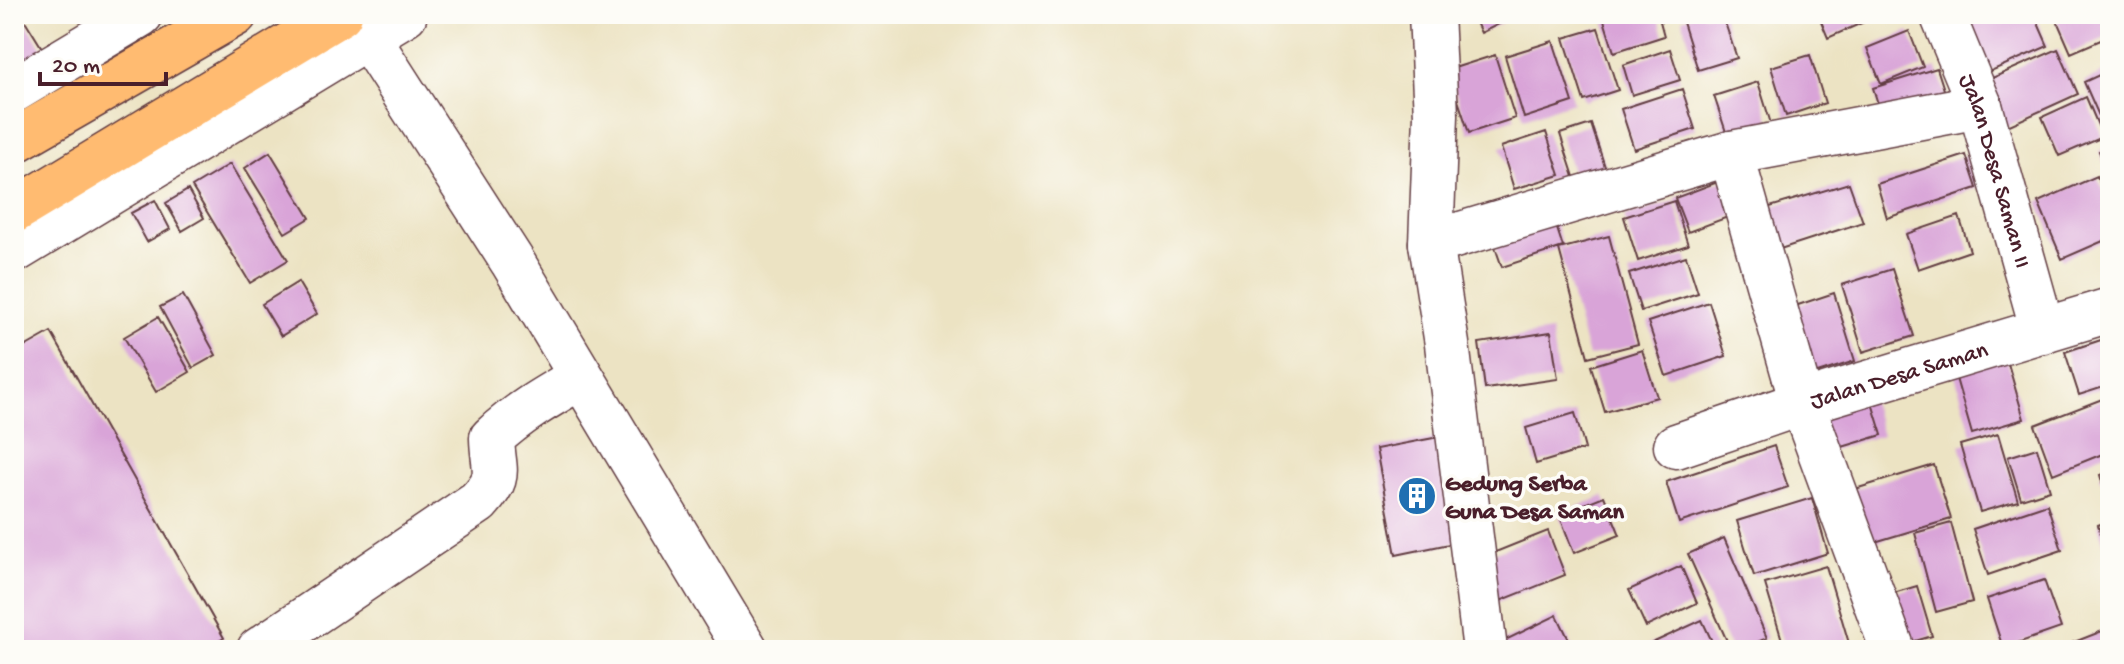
<svg xmlns="http://www.w3.org/2000/svg" width="2124" height="664" font-family="'Gochi Hand',sans-serif">
<rect width="100%" height="100%" fill="#fdfcf7"/>
<filter id="ink" filterUnits="userSpaceOnUse"><feTurbulence type="fractalNoise" baseFrequency=".0125" numOctaves="2"/><feDisplacementMap in="SourceGraphic" scale="16" xChannelSelector="R" yChannelSelector="G"/><feConvolveMatrix kernelMatrix="1 2 1 2 8 2 1 2 1" color-interpolation-filters="sRGB"/></filter>
<filter id="wash" filterUnits="userSpaceOnUse"><feTurbulence type="fractalNoise" baseFrequency=".006" numOctaves="4" result="noise"/><feDisplacementMap in="SourceGraphic" scale="32" xChannelSelector="R" yChannelSelector="G"/><feGaussianBlur stdDeviation="1.8" result="paint"/><feColorMatrix in="noise" values="0 0 0 0 0 0 0 0 0 0 0 0 0 0 0 0 0 1.4 0 .05"/><feComposite in="paint" operator="in"/></filter>
<g filter="url(#wash)">
<rect width="100%" height="100%" fill="#ece3c3"/>
<g id="blocks">
<path fill="#d9a4d8" d="M14,14H21L45,53L14,73Z
M1472,14H1519L1481,33Z
M1621,14H1658L1664,36L1614,52L1604,20Z
M1696,14H1722L1737,58L1698,70L1682,19Z
M1818,14H1882L1828,38Z
M1970,14H2034L2048,46L1975,78L1951,22Z
M2054,14H2110V36L2071,53Z
M1598,28L1618,90L1584,101L1564,38Z
M1909,31L1923,67L1881,84L1867,48Z
M1553,41L1573,102L1524,118L1505,56Z
M1670,49L1680,80L1632,95L1623,65Z
M2058,49L2078,94L2003,128L1983,82Z
M1495,55L1515,118L1469,133L1448,70Z
M1810,55L1825,103L1786,116L1771,67Z
M1937,68L1948,102L1884,123L1873,88Z
M2110,70V122L2103,125L2084,82Z
M1758,82L1772,127L1729,141L1714,96Z
M1682,89L1695,129L1634,149L1621,109Z
M2086,97L2103,137L2059,156L2042,117Z
M1591,124L1608,176L1577,186L1560,134Z
M1546,132L1560,175L1514,189L1501,147Z
M2110,146V177L2099,151Z
M270,152L310,218L285,233L245,168Z
M1966,155L1977,188L1887,218L1877,184Z
M230,164L288,260L250,283L192,187Z
M2097,176L2110,204V238L2062,259L2038,202Z
M1731,177L1744,211L1688,232L1675,198Z
M1849,183L1863,222L1774,251L1760,210Z
M188,190L204,218L182,231L166,203Z
M155,200L170,229L147,242L131,213Z
M1674,201L1688,245L1638,261L1624,217Z
M1551,210L1563,247L1502,267L1489,230Z
M1959,216L1970,251L1918,269L1906,234Z
M1609,236L1638,344L1588,357L1559,249Z
M1686,256L1698,293L1641,311L1629,274Z
M1892,269L1914,336L1863,352L1842,285Z
M298,282L317,314L281,336L262,304Z
M1834,293L1855,361L1805,377L1783,310Z
M183,295L216,355L193,368L160,307Z
M1709,302L1726,356L1666,376L1648,322Z
M158,317L190,372L156,392L124,337Z
M51,332L224,638L203,650H14V353Z
M1551,332L1558,379L1485,389L1479,343Z
M2110,337V385L2079,395L2065,352Z
M1642,350L1657,397L1605,412L1591,366Z
M2005,353L2024,419L1972,434L1953,368Z
M1868,390L1882,435L1829,451L1816,405Z
M2110,396V451L2053,474L2035,425Z
M1575,413L1585,449L1536,464L1526,428Z
M1998,434L2018,501L1980,512L1960,445Z
M1439,437L1459,542L1396,555L1376,449Z
M1774,446L1788,487L1679,523L1666,482Z
M2037,448L2050,490L2021,499L2008,457Z
M1934,465L1951,519L1858,547L1842,493Z
M2110,472V506H2109L2100,475Z
M1604,496L1620,535L1574,553L1559,514Z
M1812,498L1828,553L1754,576L1737,521Z
M2047,504L2062,550L1988,575L1973,529Z
M2110,521V560H2109L2098,525Z
M1951,523L1972,602L1936,612L1915,533Z
M1548,531L1565,575L1495,603L1478,559Z
M1724,538L1767,638L1739,650H1731L1688,554Z
M1681,566L1697,603L1646,627L1629,590Z
M1826,566L1851,650H1785L1765,584Z
M2044,580L2061,628L2003,648L1987,599Z
M1917,586L1932,636L1895,647L1880,597Z
M1557,615L1574,650H1492L1491,647Z
M1702,620L1716,650H1637Z
M2110,628V650H2066L2064,646Z"/>
</g>
</g>
<g filter="url(#ink)">
<use href="#blocks" fill-opacity="0" stroke="#623c42" stroke-width="2"/>
<g fill="none" stroke-linecap="round" stroke-linejoin="round">
<defs>
<g id="minor">
<path d="M1431,14L1436,115L1431,243L1447,344L1485,650"/>
<path id="s1" d="M1942,14L1980,106L2043,331"/>
<path d="M367,36L512,261L746,650"/>
<path d="M14,90L141,14"/>
<path d="M1731,153L1802,403L1893,650"/>
<path d="M1431,243L1731,153L1980,106"/>
<path d="M14,251L405,14"/>
<path id="s2" d="M1676,446L1802,403L2110,310"/>
<path d="M259,650L478,502C503,475 493,472 492,438C518,413 550,395 581,377"/>
</g>
<path id="highway" d="M14,141L235,14
M14,211L340,14"/>
</defs>
<use href="#minor" stroke="#623c42" stroke-width="47"/>
<use href="#highway" stroke="#623c42" stroke-width="47"/>
<use href="#minor" stroke="#fff" stroke-width="44"/>
<use href="#highway" stroke="#ffbb71" stroke-width="44"/>
</g>
</g>
<defs>
<symbol id="building-disc" viewBox="-11 -11 22 22"><circle r="9.5" fill="#1f6fb2" stroke="#fdfcf7"/><path d="M-4-6H4V6H1V3H-1V6H-4ZM-2.5-4.3h1.7v1.8h-1.7ZM.8-4.3h1.7v1.8H.8ZM-2.5-1h1.7V.8h-1.7ZM.8-1h1.7V.8H.8Z" fill="#fff"/></symbol>
</defs>
<g fill-rule="evenodd">
<use href="#building-disc" x="1395" y="474" width="44" height="44"/>
</g>
<g text-anchor="middle" stroke-width="7" stroke-linejoin="round" paint-order="stroke">
<g font-size="24" fill="#4a1f2b" stroke="#fdfcf7">
<text dy="8" stroke="none"><textPath href="#s1" startOffset="166">Jalan Desa Saman II</textPath></text>
<text dy="8" stroke="none"><textPath href="#s2" startOffset="234">Jalan Desa Saman</textPath></text>
</g>
<g font-size="24" font-weight="bold" fill="#4a1f2b" stroke="#fdfcf7" text-anchor="start">
<text x="1445" y="490">Gedung Serba<tspan x="1445" dy="28">Guna Desa Saman</tspan></text>
</g>
</g>
<rect width="2124" height="664" fill="none" stroke="#fdfcf7" stroke-width="48"/>
<path d="M40 72v12h126v-12" fill="none" stroke="#4a1f2b" stroke-width="4"/>
<text x="52" y="72" font-size="24" fill="#4a1f2b" stroke="#fdfcf7" stroke-width="6" paint-order="stroke">20 m</text>
</svg>
